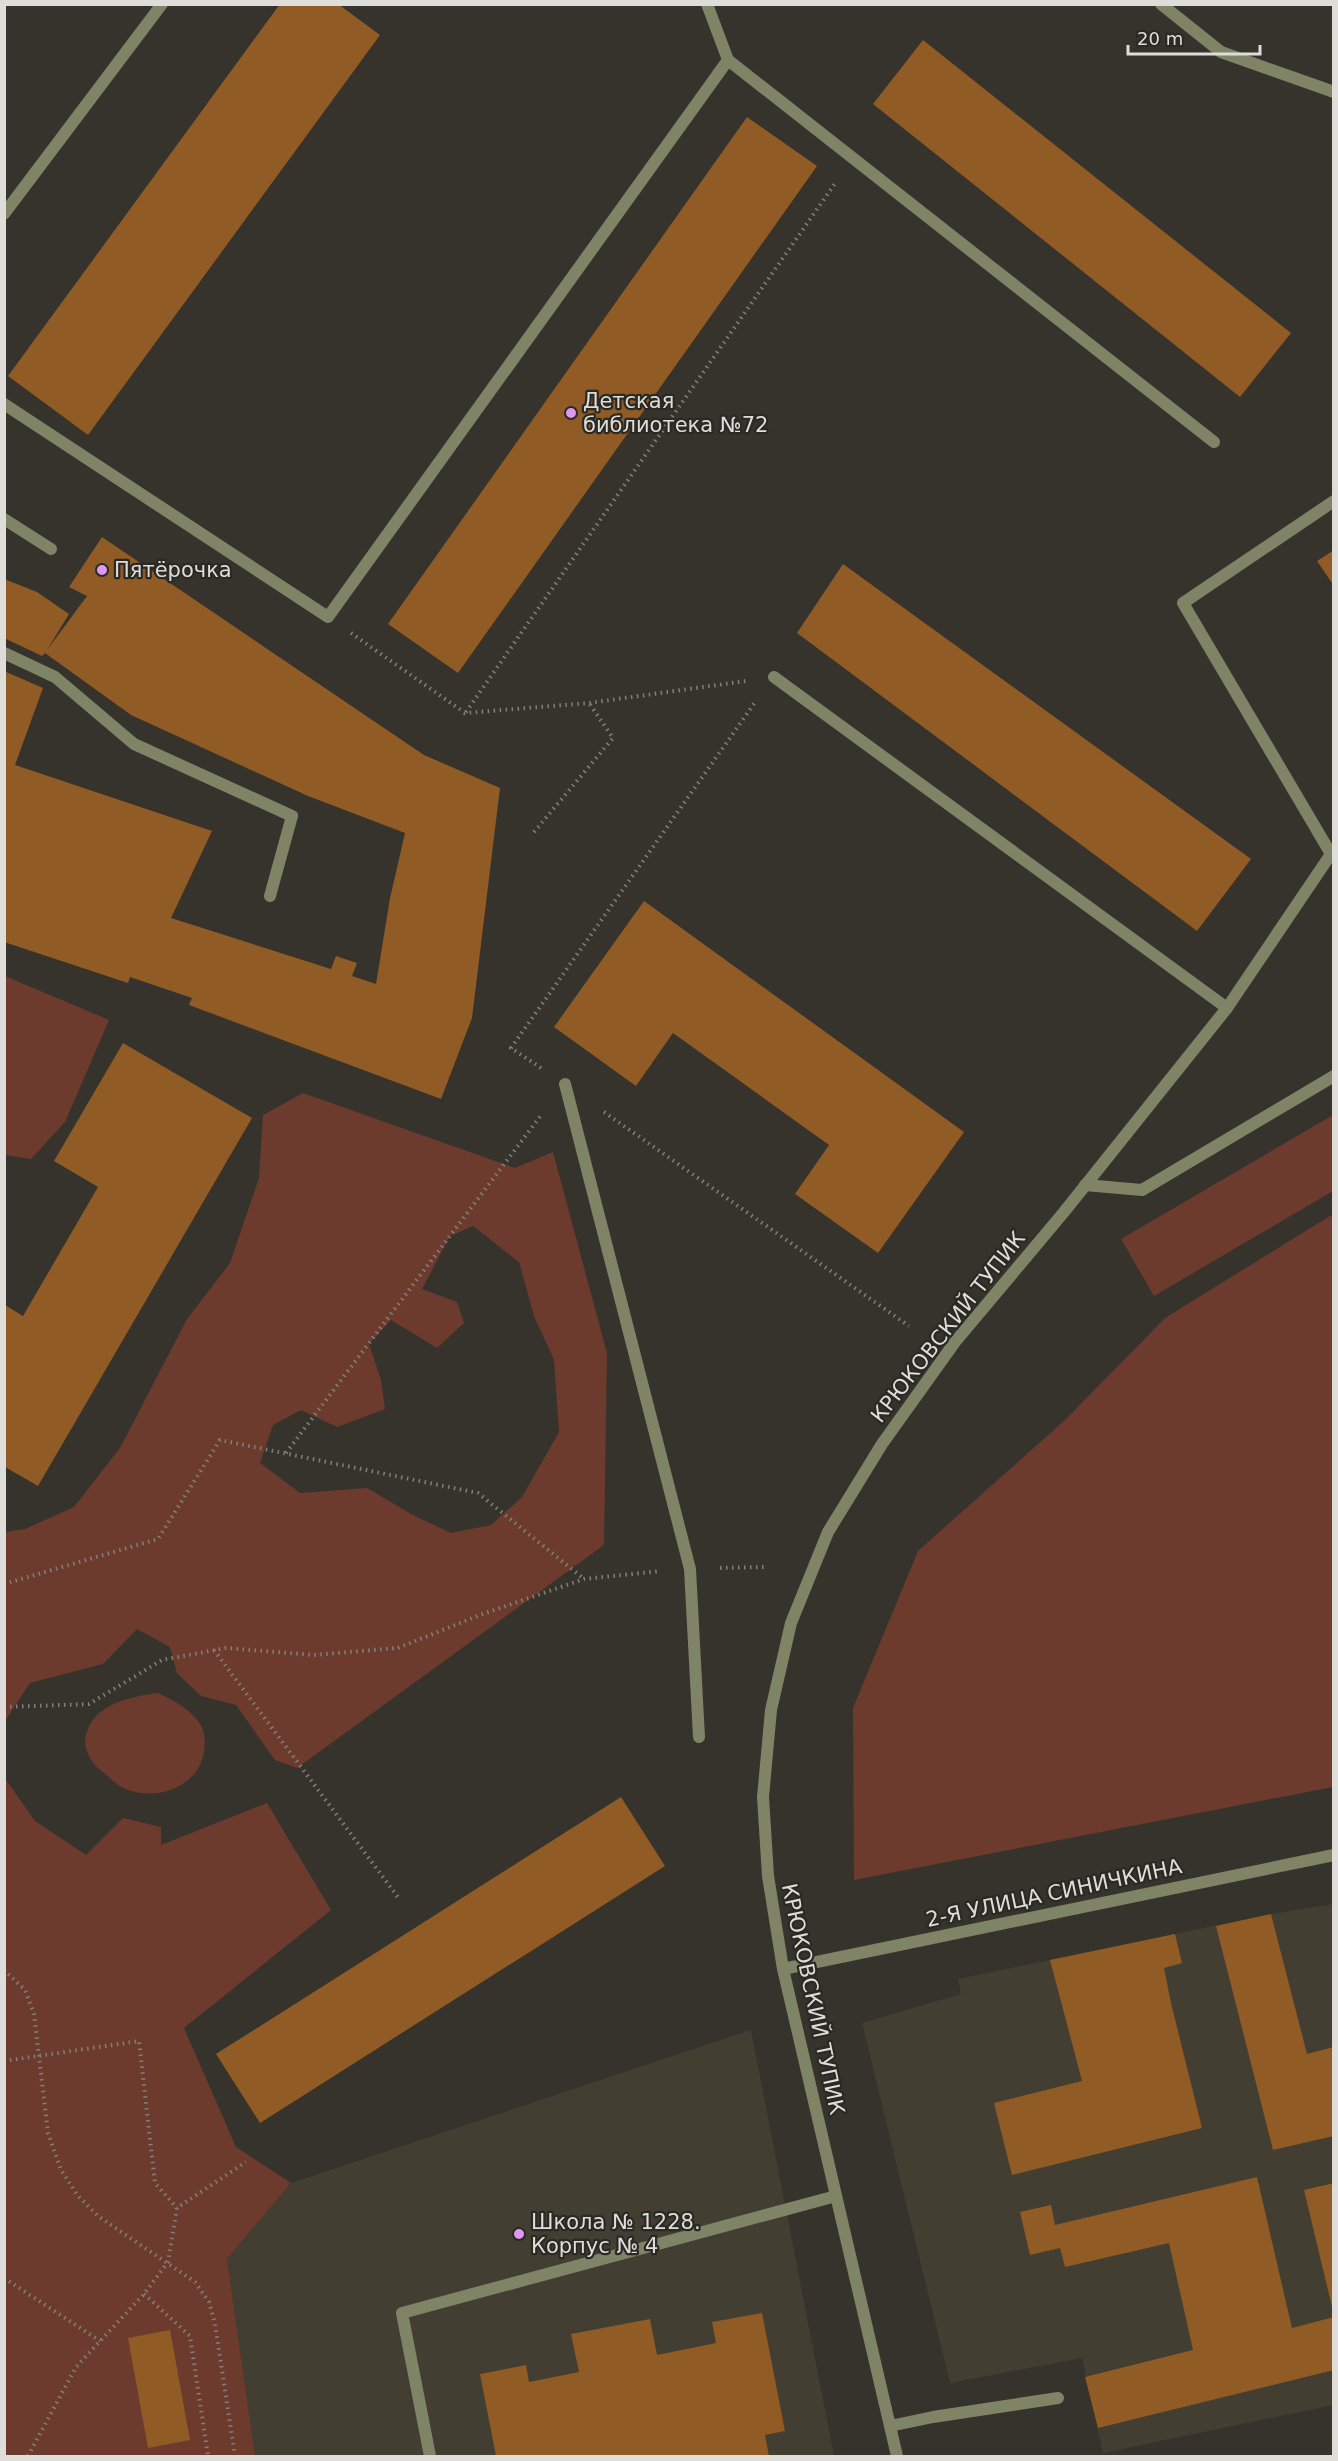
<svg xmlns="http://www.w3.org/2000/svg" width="1338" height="2461" font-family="'DejaVu Sans',sans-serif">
<rect width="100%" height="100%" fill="#35332c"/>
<path fill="#423e32" d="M1333,1904V2405L1103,2453L1082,2358L950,2383L862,2023L961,1994L958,1979L1271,1914Z
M751,2030L834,2456H255L227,2259L291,2183Z"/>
<path fill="#6c3b2d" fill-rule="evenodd" d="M5,976L109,1020L65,1122L31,1159L5,1155Z
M303,1093L515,1168L553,1152L607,1353L604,1545L297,1768L275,1760L236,1705L201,1696L177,1673L170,1647L137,1629L103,1664L30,1683L5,1721V1532L25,1529L74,1507L120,1448L187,1319L230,1263L259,1178L263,1115ZM473,1226L519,1262L534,1316L554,1360L559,1432L522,1497L491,1525L451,1533L413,1515L367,1488L300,1493L260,1463L273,1425L301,1410L337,1427L385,1409L381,1380L369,1344L391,1320L437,1348L464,1323L457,1302L422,1289L450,1236Z
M1333,1115V1191L1154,1296L1121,1239Z
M1333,1214V1787L854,1880L853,1708L918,1551L1065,1420L1165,1318Z
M158,1693C174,1700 201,1715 204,1734C211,1779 167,1803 128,1790C118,1787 107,1775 99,1769C91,1763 85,1750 85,1741C89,1705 128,1697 158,1693Z
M4,1777L35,1821L86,1855L123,1818L161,1827V1845L267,1803L331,1910L184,2028L236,2147L291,2183L227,2259L255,2456H5Z"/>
<path fill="#905b24" d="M280,4H338L380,35L88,435L8,376Z
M923,40L1291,333L1240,397L873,104Z
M747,117L817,166L458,673L388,624Z
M102,537L424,755L500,788L472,1018L441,1099L189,1005L192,998L130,977L128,983L4,942V671L43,688L15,765L212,831L171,918L331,969L336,956L357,963L352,976L376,984L390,898L405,833L308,796L131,715L45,653L42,656L4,638V579L37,592L69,614L47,650L87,596L69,587Z
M1334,550V586L1317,561Z
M843,564L1251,859L1197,931L797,633Z
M644,901L964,1132L878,1253L795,1194L829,1145L673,1033L636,1086L554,1027Z
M123,1043L252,1118L38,1486L5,1467V1305L23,1316L98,1187L54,1161Z
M621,1797L665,1866L260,2123L216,2054Z
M1271,1914L1307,2054L1334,2047V2136L1273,2150L1216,1926Z
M1175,1934L1182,1963L1164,1968L1171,2003L1202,2128L1012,2175L994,2103L1082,2081L1050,1960Z
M1257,2177L1292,2328L1334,2317V2370L1098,2428L1085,2377L1193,2350L1169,2243L1065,2267L1060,2248L1030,2255L1020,2212L1051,2205L1055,2225Z
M1334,2183V2311H1333L1304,2190Z
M762,2313L785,2431L765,2435L769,2456H496L480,2374L526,2365L529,2382L579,2372L571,2334L650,2319L657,2355L716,2343L712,2322Z
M170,2330L190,2440L148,2448L128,2338Z"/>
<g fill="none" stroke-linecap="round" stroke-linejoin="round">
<path stroke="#82807b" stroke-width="4" stroke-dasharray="1.5 4.5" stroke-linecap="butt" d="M351,633L465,713L589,703L746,681
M466,712L836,182
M534,832L613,738L589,703
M541,1068L511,1048L756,701
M604,1112L909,1326
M286,1453L542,1114
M720,1568L764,1567
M4,1584L158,1539L220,1440L478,1493L584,1579
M214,1650L400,1900
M4,1707L89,1704L162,1660L226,1648L314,1655L398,1648L480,1615L584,1579L661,1571
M4,1970L25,1990L34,2014L48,2133L61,2170L78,2196L98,2216L195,2282L209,2302L215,2324L235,2456
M4,2061L139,2041L155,2183L177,2208
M4,2278L100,2341
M144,2294L190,2336L208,2456
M28,2456L76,2367L144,2294L168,2262L177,2208L246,2162"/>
<path stroke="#7f8467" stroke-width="12" d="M1161,4L1221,52L1334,92
M728,60L1214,442
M4,404L328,617L728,60L707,4
M1334,501L1183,603L1331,854L1334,852
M4,519L51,549
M4,653L55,677L134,744L292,816L270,896
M774,677L1227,1008
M565,1084L690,1569L699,1737
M1085,1185L1142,1190L1334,1076
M890,2426L933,2417L1058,2398
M430,2456L402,2313L836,2196"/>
<path stroke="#7f8467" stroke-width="12" d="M4,214L162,4
M783,1969L1334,1855
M897,2456L783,1969L768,1876L763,1797L771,1710L791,1623L828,1532L882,1444L955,1342L1064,1212L1227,1008L1331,854"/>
</g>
<g fill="#df98f2" stroke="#2b2923" stroke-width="2">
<circle cx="571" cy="413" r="6"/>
<circle cx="102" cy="570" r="6"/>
<circle cx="519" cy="2234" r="6"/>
</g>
<g text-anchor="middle" stroke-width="4.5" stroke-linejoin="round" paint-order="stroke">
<g font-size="21" fill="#deddd9" stroke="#2b2923" text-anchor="start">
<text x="583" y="408">Детская<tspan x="583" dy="24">библиотека №72</tspan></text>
<text x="114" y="577">Пятёрочка</text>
<text x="531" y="2229">Школа № 1228.<tspan x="531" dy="24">Корпус № 4</tspan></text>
</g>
<g font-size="21" fill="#deddd9" stroke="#2b2923">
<text transform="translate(948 1327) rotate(-52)" y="7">КРЮКОВСКИЙ ТУПИК</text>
<text transform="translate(1054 1893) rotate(-12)" y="7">2-Я УЛИЦА СИНИЧКИНА</text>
<text transform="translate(813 1999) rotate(78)" y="7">КРЮКОВСКИЙ ТУПИК</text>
</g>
</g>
<rect width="1338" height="2461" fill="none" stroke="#deddd9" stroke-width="12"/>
<path d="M1128 45v9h132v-9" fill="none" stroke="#deddd9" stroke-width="3"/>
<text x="1137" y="45" font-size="18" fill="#deddd9" stroke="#2b2923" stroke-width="4.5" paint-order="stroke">20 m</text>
</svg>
